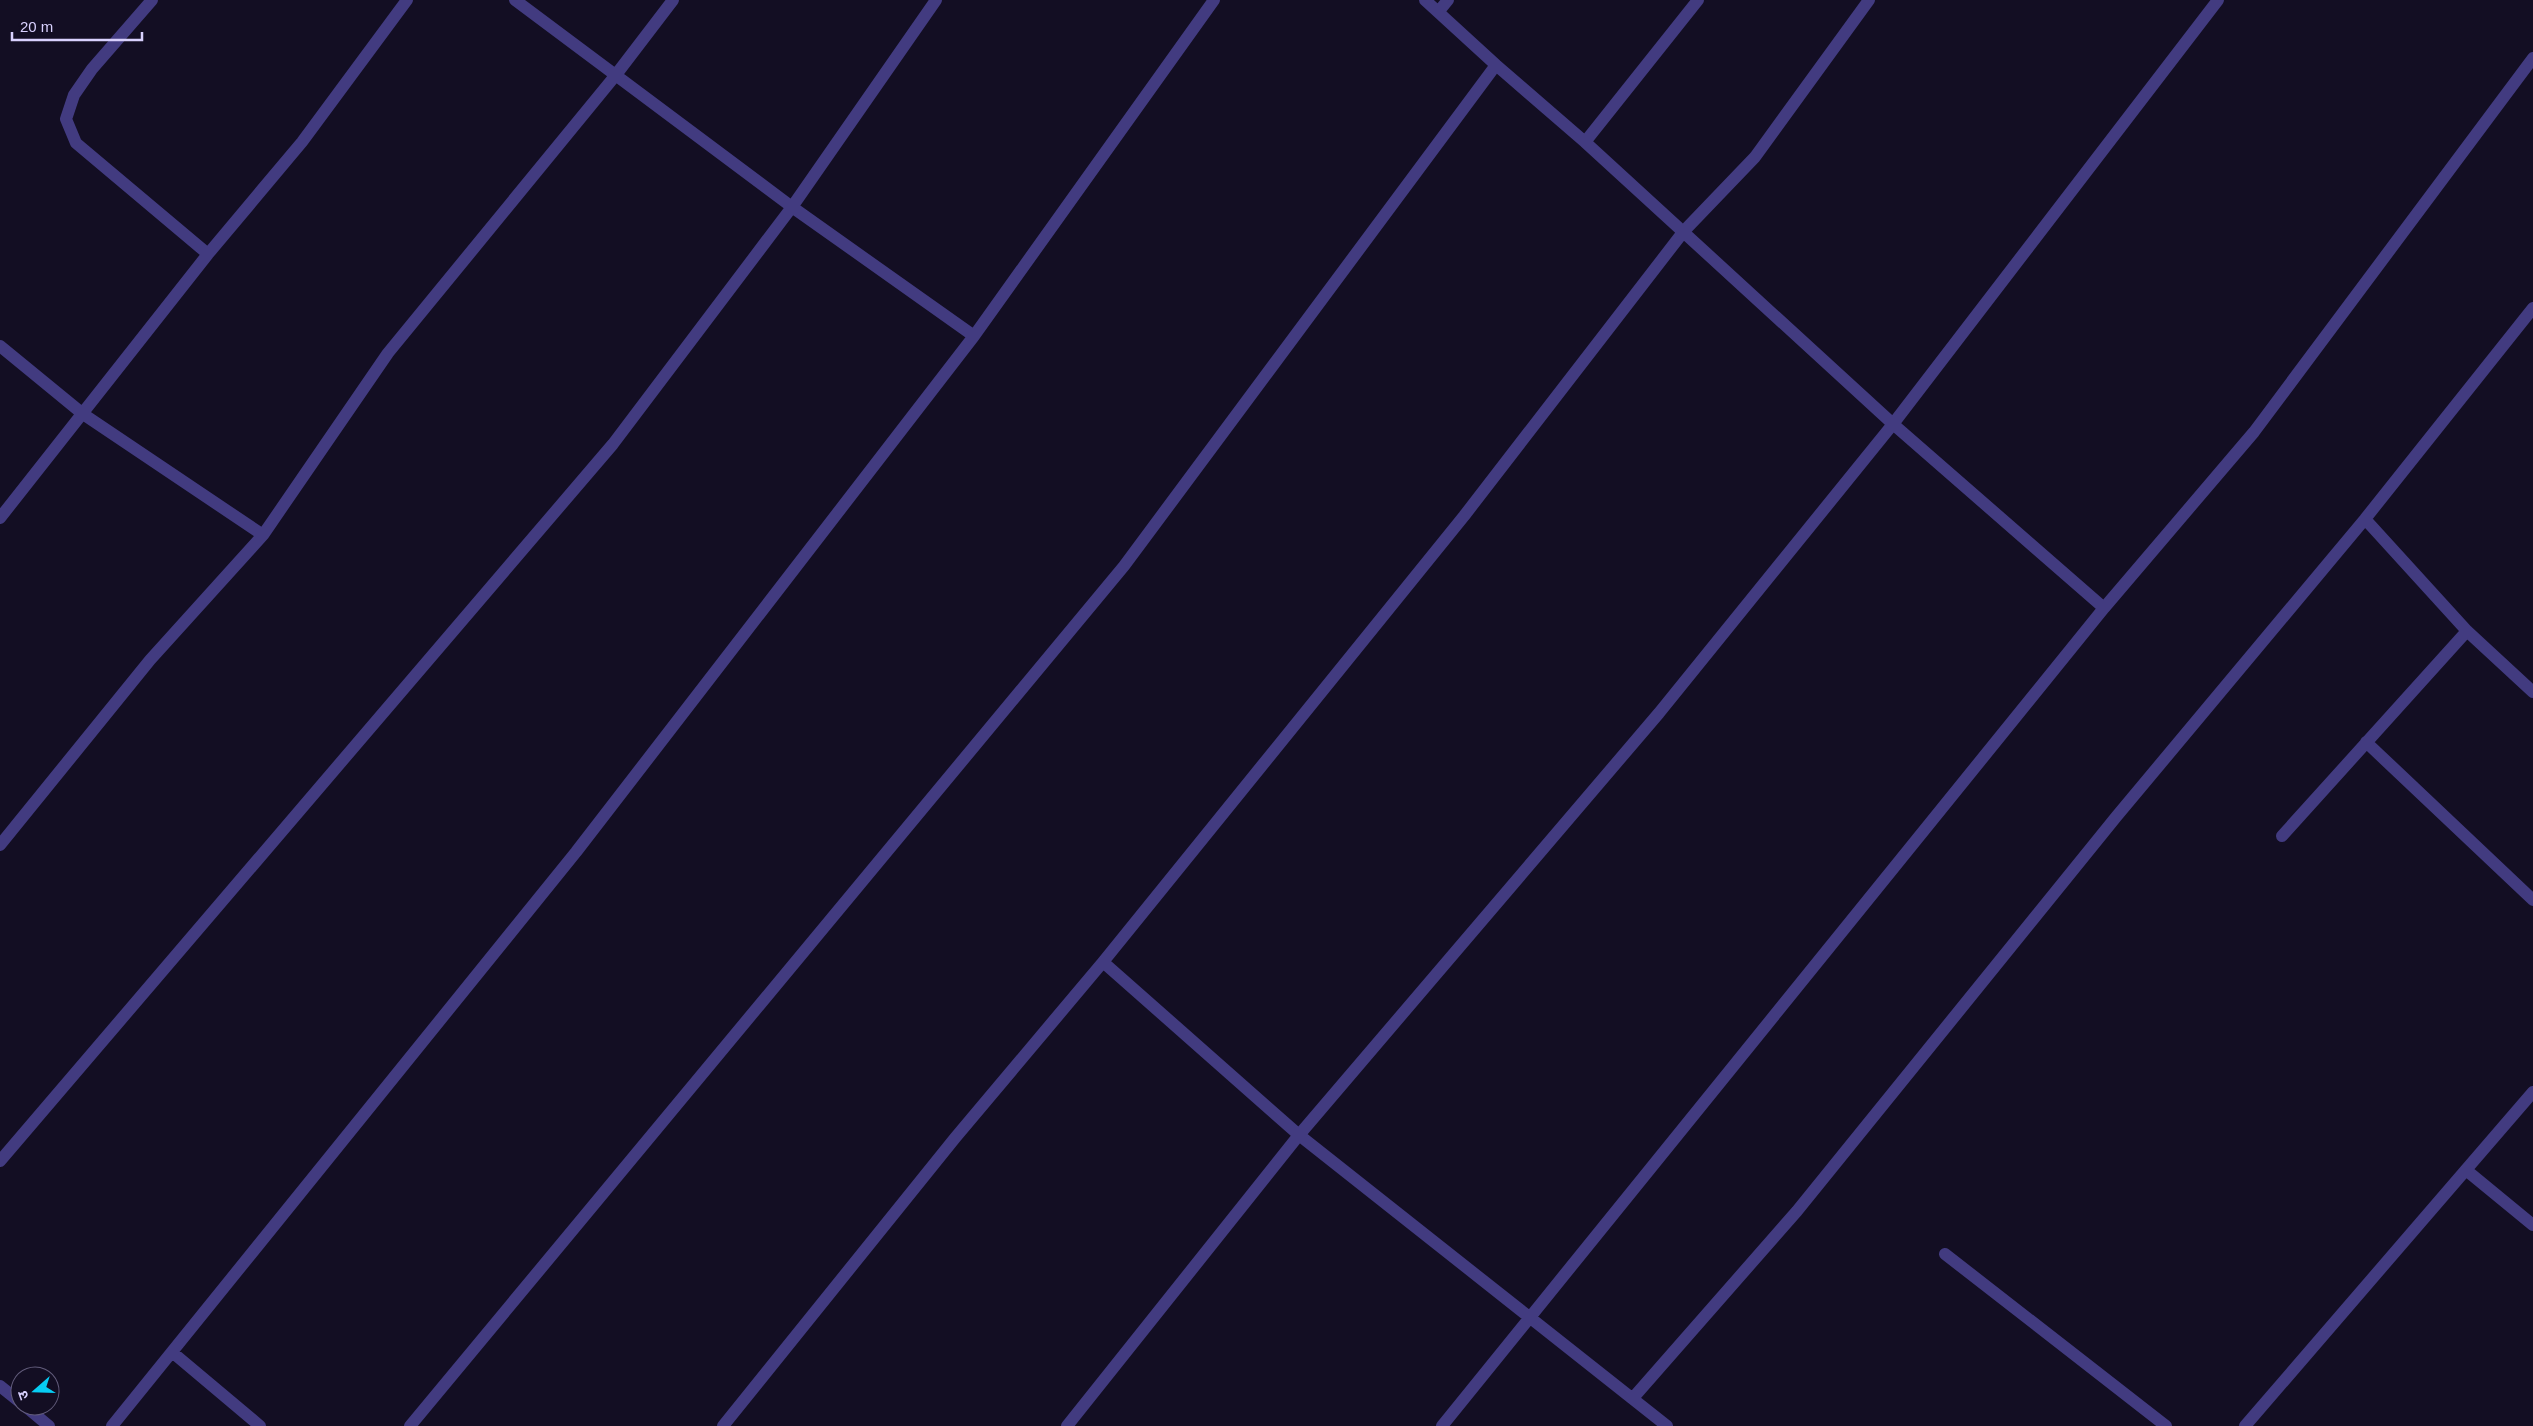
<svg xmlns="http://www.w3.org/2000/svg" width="2533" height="1426" font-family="Helvetica,'Noto Sans Devanagari',sans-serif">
<rect width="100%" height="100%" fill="#130e23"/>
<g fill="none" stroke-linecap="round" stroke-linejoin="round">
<path stroke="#423b80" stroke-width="12" d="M152,0L92,69L74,95L66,119L76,143L208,254
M515,0L792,207L974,336
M1425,0L1496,65L1585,142L1893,424L2104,608
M1439,11L1448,0
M1585,142L1698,0
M0,346L83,414L263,535
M0,518L208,254L302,142L407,0
M2365,519L2467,631L2533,692
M2366,742L2533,900
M2282,836L2467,631
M0,845L150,660L263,535L388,353L615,76L673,0
M1103,962L1299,1135L1667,1426
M0,1161L613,444L792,207L936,0
M2466,1170L2533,1225
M1945,1254L2166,1426
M172,1352L260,1426
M0,1386L20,1402
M1633,1398L1797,1211L2116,817L2365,519L2533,308
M25,1406L49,1426
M112,1426L576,852L974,336L1214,0
M410,1426L1124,566L1496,65
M723,1426L955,1138L1103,962L1464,516L1684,231L1755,157L1869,0
M1067,1426L1299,1135L1659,713L1893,424L2218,0
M1442,1426L2104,608L2254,432L2533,58
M2245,1426L2533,1092"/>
</g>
<g transform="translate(35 1391) rotate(250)"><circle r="24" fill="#130e23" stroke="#625c7b"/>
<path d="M0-4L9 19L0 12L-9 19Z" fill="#07cdf4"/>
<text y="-8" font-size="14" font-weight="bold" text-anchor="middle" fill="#d9d1fe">उ</text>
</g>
<path d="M12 32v8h130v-8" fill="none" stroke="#d9d1fe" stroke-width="2.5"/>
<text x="20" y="32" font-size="15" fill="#d9d1fe" stroke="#130e23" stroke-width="4" paint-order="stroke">20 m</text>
</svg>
